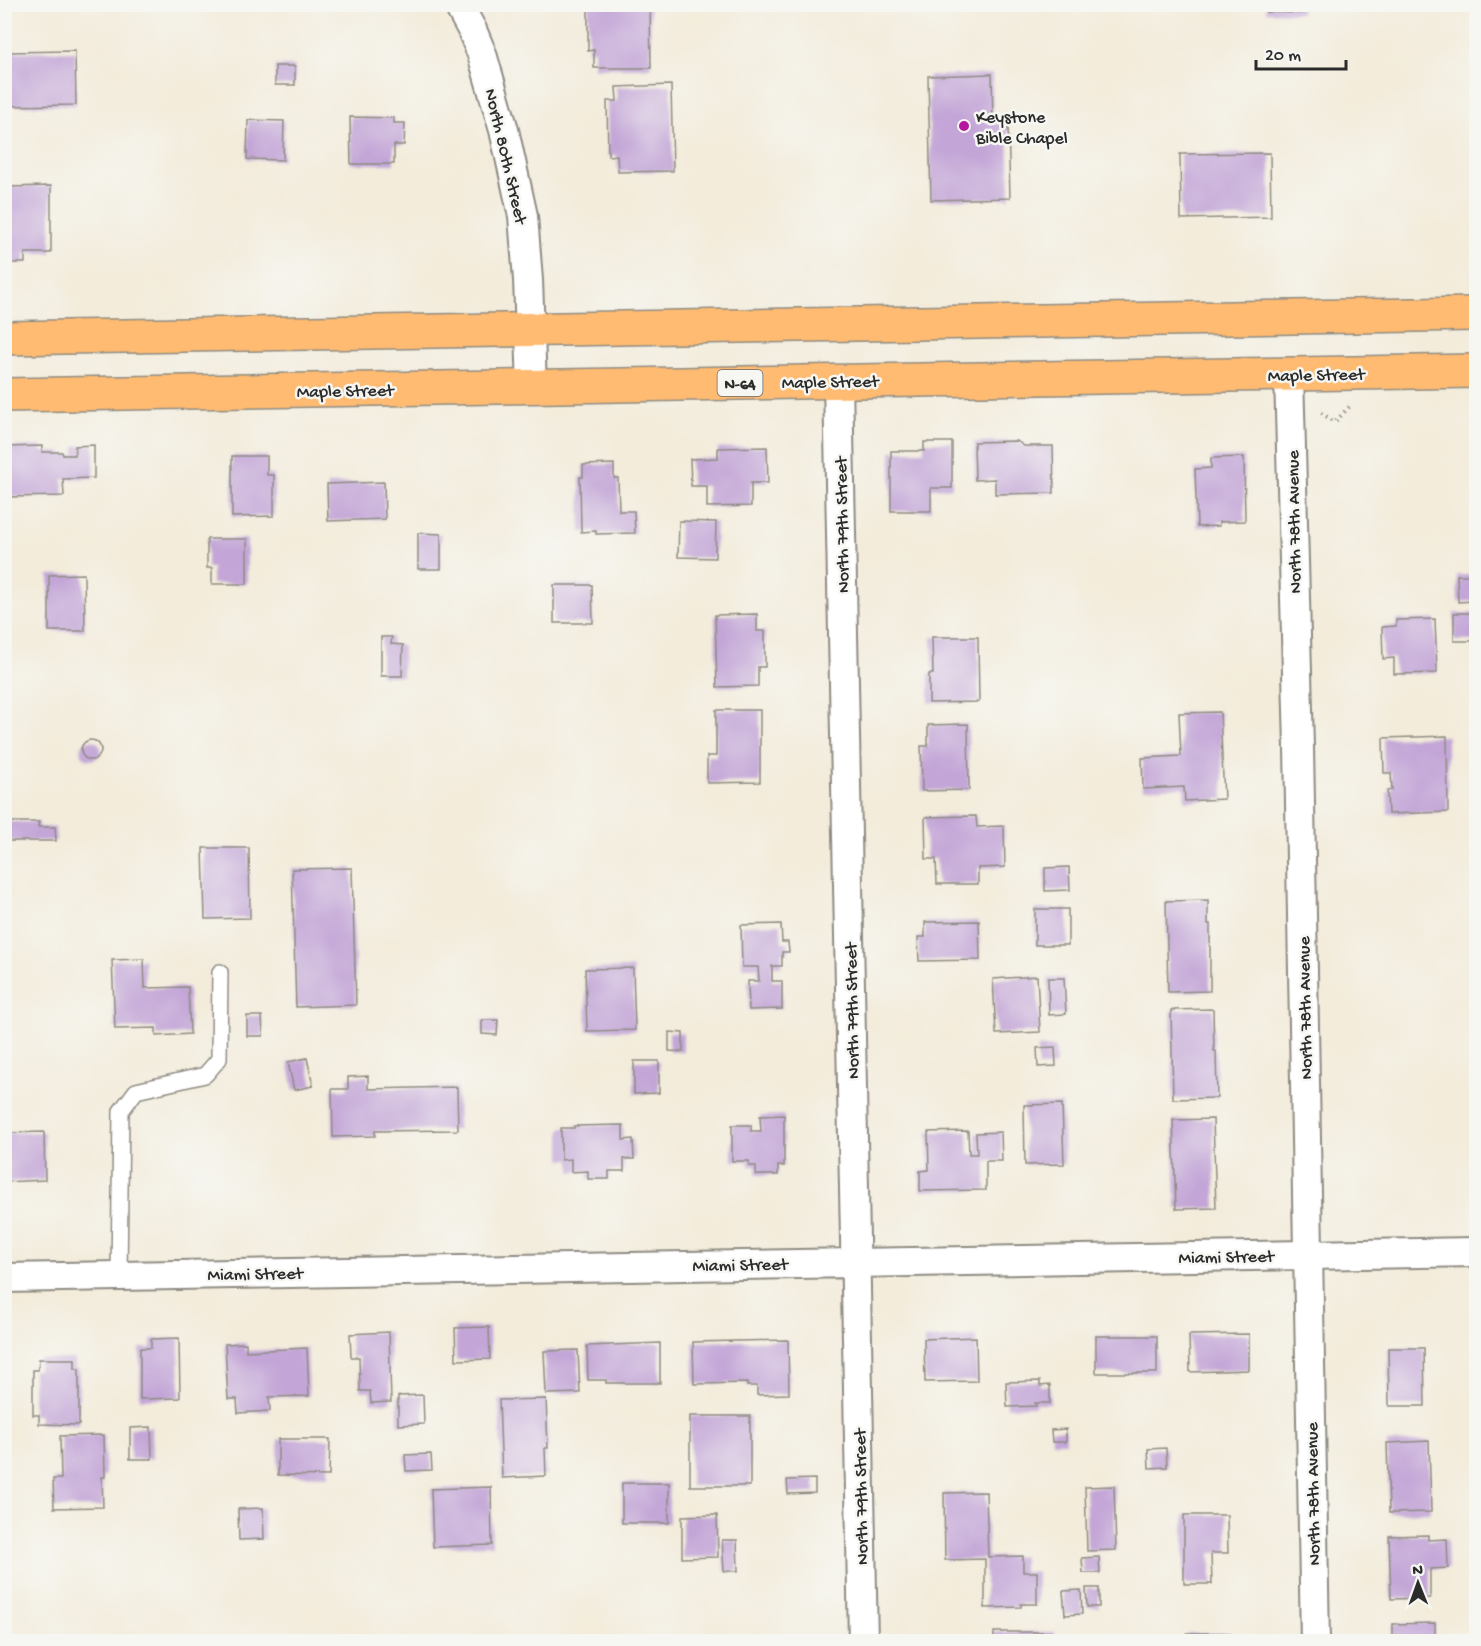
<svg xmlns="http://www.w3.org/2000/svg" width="1481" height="1646" font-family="'Gochi Hand',sans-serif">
<rect width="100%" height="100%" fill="#f6f6f2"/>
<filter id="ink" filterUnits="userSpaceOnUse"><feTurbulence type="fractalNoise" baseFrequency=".0167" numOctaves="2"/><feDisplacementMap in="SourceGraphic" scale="12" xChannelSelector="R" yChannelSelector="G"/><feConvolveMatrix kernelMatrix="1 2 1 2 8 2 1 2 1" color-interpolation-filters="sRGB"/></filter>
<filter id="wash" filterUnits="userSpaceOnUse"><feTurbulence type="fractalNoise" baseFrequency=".008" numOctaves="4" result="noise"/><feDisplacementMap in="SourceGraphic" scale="24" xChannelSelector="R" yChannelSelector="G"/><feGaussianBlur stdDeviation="1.35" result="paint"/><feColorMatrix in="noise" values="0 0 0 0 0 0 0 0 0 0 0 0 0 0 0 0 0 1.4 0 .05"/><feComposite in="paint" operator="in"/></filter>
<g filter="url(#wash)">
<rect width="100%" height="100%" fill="#f3ecdb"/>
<g id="blocks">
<path fill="#c3a6d7" d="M588,4H650L651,68H594V50L588,51Z
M1266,4H1301V13L1266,12Z
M1438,4H1476V10H1438Z
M75,51L76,105L4,106V52Z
M275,66H295V85H275Z
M992,74L993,123H1008L1010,198L931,200L928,76Z
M671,85L673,171L618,172L617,155L608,156L607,101H617L616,87Z
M350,117L394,118V123H405L404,145H394V164H351Z
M248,120L284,121L283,160L247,159Z
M1270,153L1271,217L1181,219L1180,154Z
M51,186V253H25V263H5L4,203H7L6,187Z
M1017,441L1024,446H1053L1054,493L995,494V479L975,480L974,442Z
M924,442H952V488H931V511H891V451H924Z
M94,445V478L63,479L64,496L4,497V447L42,446V452H62L63,455H75V446Z
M767,447L768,483H751V506L707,507V486H691L690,459L718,458V448Z
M232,456H267V475H274V516L232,517Z
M1244,457L1245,521L1219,522V526L1197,527L1195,469L1211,468V458Z
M614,464V478H618L619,511H634L635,533L596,534V531L581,532L580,477H583V465Z
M384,482L385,519L328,521L327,484Z
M679,521L716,522L715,558L678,557Z
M418,533L441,534V569H418Z
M207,539H247V584H212V568H207Z
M84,574L85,631H49V575Z
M1457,575H1476V601L1458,602Z
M554,585H592L593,623H554Z
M1454,613H1476V641H1454Z
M757,614V631H765V667H758V686L717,687L715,615Z
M1435,619L1437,673L1394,674V658L1383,659L1382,627L1396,626V620Z
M381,637H392L391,644L403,645L402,676H381Z
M932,637H978L979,702L929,703V674H933Z
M716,710H760V782L707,783V756H716Z
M1220,712L1224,799L1185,801L1184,787L1143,789L1142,758L1181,756L1179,713Z
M968,724L969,790L922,791L921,746H928V725Z
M1447,736L1448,812L1388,814L1387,791L1392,790L1391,773H1384L1383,738Z
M81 750a10 10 0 1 1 20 0a10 10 0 1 1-20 0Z
M976,816L977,827L1004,826L1005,867L978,868V884H937L936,859H926L925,817Z
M4,822H39L38,827H55L56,841H4Z
M203,848H249L250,918L205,919Z
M1069,867L1070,890L1045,891V868Z
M352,868L356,1005L296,1007L292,869Z
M1208,900V924H1210V991L1168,992L1166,901Z
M1035,909H1068V945H1035Z
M979,921L980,960L919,961L918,937H925V922Z
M781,924L782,942H788L789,952H782V966H772V981H782V1009L749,1010L748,981H759L758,967H742L741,925Z
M144,959L145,988L188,987L190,1034L156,1036V1028L115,1029L112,960Z
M633,968L635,1030L587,1031L585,969Z
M1037,976L1040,1032L996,1034L993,979Z
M1048,978H1064L1066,1014L1049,1015Z
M1213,1009L1214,1051H1216L1217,1098L1173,1099L1171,1010Z
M247,1016H262L263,1036H247Z
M482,1020H498L497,1035L482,1034Z
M669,1032L683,1033V1052L669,1051Z
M1055,1047L1056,1066L1038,1067L1037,1048Z
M307,1058L313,1086L294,1090L288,1062Z
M634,1061H659V1093L634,1094Z
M368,1076V1089L457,1087L458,1130L375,1131V1136L333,1137L332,1089H348V1077Z
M1062,1104L1064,1164L1025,1165L1024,1105Z
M784,1115V1166H778V1175H756V1166H749V1161H732V1125H751V1131H761L760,1116Z
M1213,1119L1216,1208L1176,1209L1173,1120Z
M623,1125V1140L633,1139L634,1159H624V1171H609V1179H588V1171L571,1172V1159L561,1160V1128H574V1126Z
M968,1131L969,1154H977L976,1133L1001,1132L1002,1161H986V1190L920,1191V1171L929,1170L928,1132Z
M44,1132L45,1180L4,1182V1133Z
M489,1327L490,1359L456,1360L455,1328Z
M389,1332L391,1402L371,1403L370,1391H360L359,1357H351L350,1334Z
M1249,1334V1370L1190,1372L1189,1335Z
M1096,1336H1157V1373H1096Z
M976,1337L977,1381L925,1382L924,1339Z
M179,1338L180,1398L140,1399V1348H151V1339Z
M788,1340L789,1394L757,1395V1386H747V1383L694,1384L693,1342Z
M246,1343V1351L307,1348L309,1396L269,1397L270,1411L238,1413L237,1399H228L225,1344Z
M660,1343V1383H606V1380H588L587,1346Z
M1388,1348H1424L1425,1406H1389Z
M578,1350L580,1393L546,1394L544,1351Z
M39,1359H75V1369H79V1425L39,1424V1415H33V1370H38Z
M1040,1381V1386L1050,1385V1403H1035L1036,1406L1007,1407L1006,1382Z
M423,1395L424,1424L398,1425V1396Z
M546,1399L548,1448H545L546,1476L502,1478L499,1400Z
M690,1416H750V1486H690Z
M151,1427L152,1459H130V1428Z
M1066,1429V1442H1052L1051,1430Z
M104,1435L105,1477H102L103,1507L54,1508L53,1479H61L60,1436Z
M278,1439H330L329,1476L278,1475Z
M1429,1441L1431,1512L1389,1513L1387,1443Z
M1166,1448L1167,1467L1149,1468L1148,1449Z
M431,1454L432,1470L406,1471L405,1455Z
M815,1479V1493L788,1494L787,1480Z
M622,1483H669V1523H622Z
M1114,1486L1116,1550L1087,1551L1085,1487Z
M491,1487L492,1545L433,1547L431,1489Z
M986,1492L988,1557L1023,1556V1572H1037V1604H1021V1607L985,1608V1559L945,1560L944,1493Z
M263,1508L264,1539L239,1540L238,1509Z
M717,1515L718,1557L682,1558V1516Z
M1184,1515H1227L1228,1553H1211L1212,1584H1184Z
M1428,1535V1540L1447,1539L1448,1568L1430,1569V1598L1391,1599L1389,1536Z
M722,1540H737L738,1571H724Z
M1099,1557L1100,1573H1083L1082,1558Z
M1086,1588H1099V1607H1087Z
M1081,1590L1082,1614L1065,1615L1063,1591Z
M1435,1623V1642H1393V1624Z
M994,1632H1055V1642H994Z
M1187,1633H1230V1642H1187Z"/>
</g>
</g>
<g filter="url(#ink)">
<use href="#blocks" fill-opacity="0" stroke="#8f8c83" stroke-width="1.5"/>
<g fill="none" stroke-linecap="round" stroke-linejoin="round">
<defs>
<path id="service" d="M119,1276L121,1111L136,1091L205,1075L219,1059L220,972"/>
<path id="minor" d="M458,4L472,30L482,54L504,130L523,216L528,280L532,387
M1289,374L1299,747L1315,1642
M838,381L863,1642
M4,1278L1476,1252"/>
<path id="primary" d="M4,338L1476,314
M4,395L1476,371"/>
</defs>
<use href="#service" stroke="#8f8c83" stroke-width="18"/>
<use href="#minor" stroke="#8f8c83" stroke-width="32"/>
<use href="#primary" stroke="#8f8c83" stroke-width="36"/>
<path stroke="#8f8c83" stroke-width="4" stroke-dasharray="1.5 4.5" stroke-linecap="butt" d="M1321,413L1335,422L1350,406"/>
<use href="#service" stroke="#fff" stroke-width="15"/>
<use href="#minor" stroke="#fff" stroke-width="28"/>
<use href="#primary" stroke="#ffbb71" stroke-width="33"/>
</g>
</g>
<circle fill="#b5179e" stroke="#f6f6f2" stroke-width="2" cx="964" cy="126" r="6"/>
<g text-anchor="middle" stroke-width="5" stroke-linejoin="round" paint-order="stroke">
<rect fill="#f6f6f2" stroke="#686867" stroke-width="1.5" x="717.5" y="370" width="45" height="26" rx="4.5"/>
<g font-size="16" font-weight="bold" fill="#2b2b2b">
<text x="740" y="389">N-64</text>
</g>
<g font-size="18" fill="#2b2b2b" stroke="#f6f6f2" text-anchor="start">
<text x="976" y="122">Keystone<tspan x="976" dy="21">Bible Chapel</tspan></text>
</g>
<g font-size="18" fill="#2b2b2b" stroke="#f6f6f2">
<text transform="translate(507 156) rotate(77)" y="6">North 80th Street</text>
<text transform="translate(1316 374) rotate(-1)" y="6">Maple Street</text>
<text transform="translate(830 381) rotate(-1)" y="6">Maple Street</text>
<text transform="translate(345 390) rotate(-1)" y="6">Maple Street</text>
<text transform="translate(1293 522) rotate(-91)" y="6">North 78th Avenue</text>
<text transform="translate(841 525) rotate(-91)" y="6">North 79th Street</text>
<text transform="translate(1304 1008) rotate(-91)" y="6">North 78th Avenue</text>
<text transform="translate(851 1011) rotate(-91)" y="6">North 79th Street</text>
<text transform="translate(1226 1256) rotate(-1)" y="6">Miami Street</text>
<text transform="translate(740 1264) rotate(-1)" y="6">Miami Street</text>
<text transform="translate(255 1273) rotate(-1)" y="6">Miami Street</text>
<text transform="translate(1312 1494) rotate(-91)" y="6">North 78th Avenue</text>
<text transform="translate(860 1497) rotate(-91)" y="6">North 79th Street</text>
</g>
</g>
<rect width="1481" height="1646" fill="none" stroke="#f6f6f2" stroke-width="24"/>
<g transform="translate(1418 1583) rotate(359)" stroke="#f6f6f2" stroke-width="4.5" paint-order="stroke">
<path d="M0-4.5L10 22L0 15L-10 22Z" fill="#2b2b2b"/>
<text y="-9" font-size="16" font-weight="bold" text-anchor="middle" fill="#2b2b2b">N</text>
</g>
<path d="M1256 60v9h90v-9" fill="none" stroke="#2b2b2b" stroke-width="3"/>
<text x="1265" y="60" font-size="18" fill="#2b2b2b" stroke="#f6f6f2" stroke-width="4.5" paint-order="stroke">20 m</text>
</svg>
